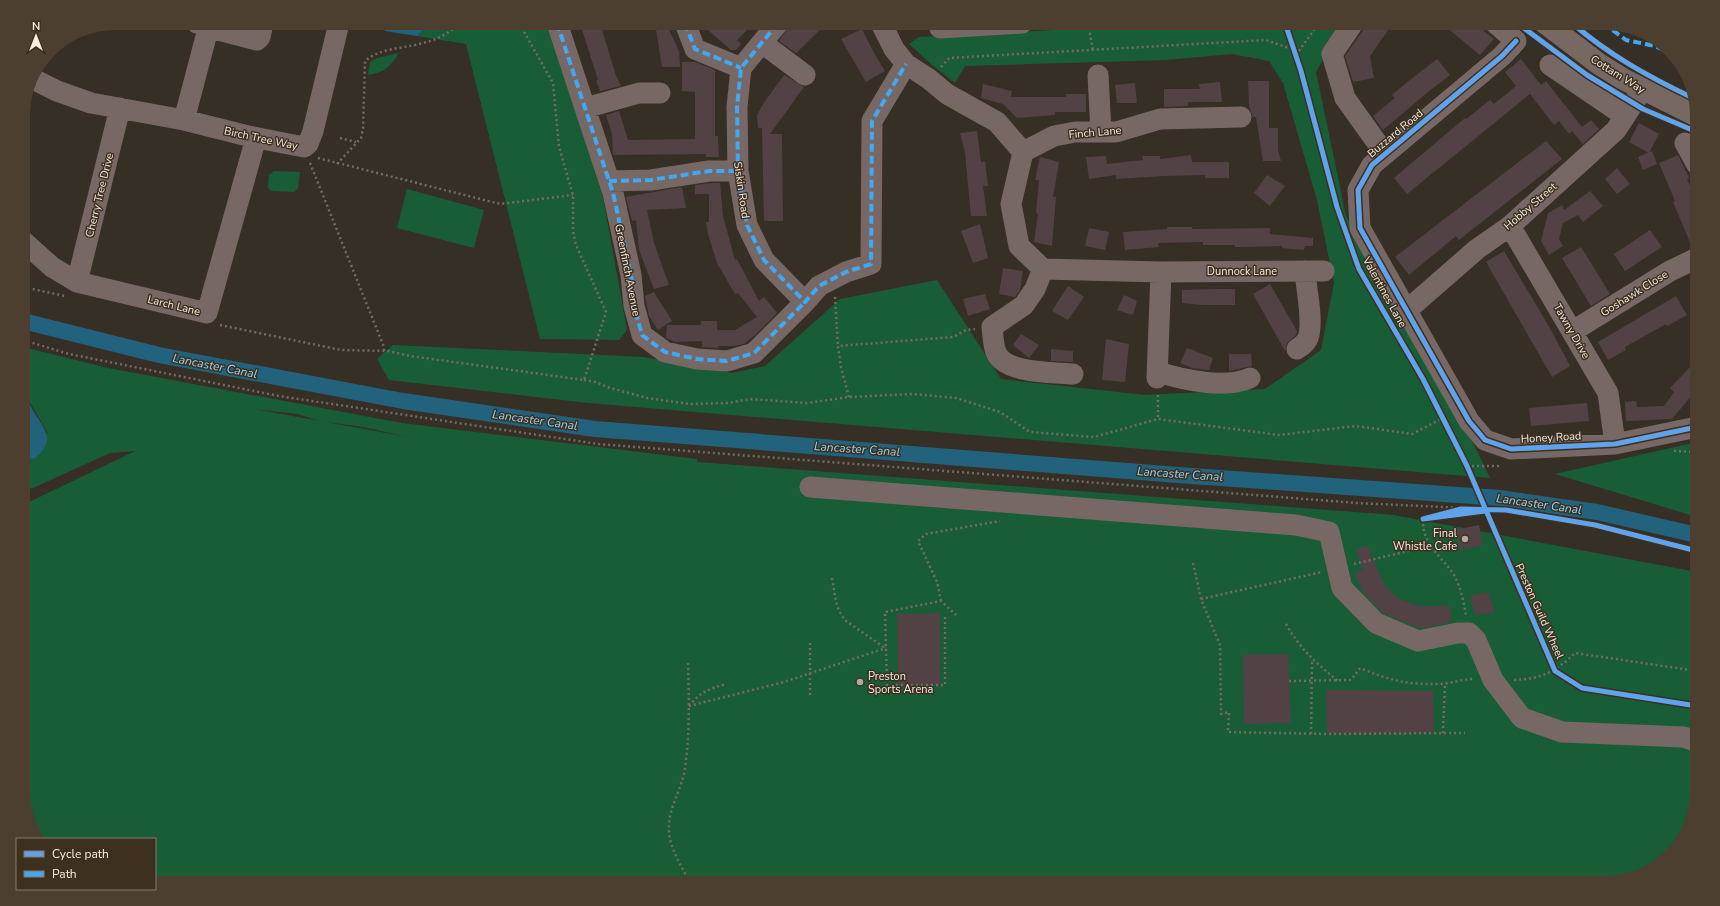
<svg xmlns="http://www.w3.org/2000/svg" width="1720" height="906" font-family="'Nunito Sans',sans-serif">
<rect width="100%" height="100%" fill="#362f26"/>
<path fill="#195d37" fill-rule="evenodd" d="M429,23H548L603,197L627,330L619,340L540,339L466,44L417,36Z
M1192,23H1347L1330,47L1316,72L1346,216L1467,430L1490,478L588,403L389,380L377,359L393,345L644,357L732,373L765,366L840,299L937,280L1001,379L1145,395L1265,389L1321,350L1334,283L1317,200L1283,83L1269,61L1232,54L1166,60L965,66L955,83L932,65L909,44L919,37Z
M399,53C389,68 385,72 368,75L370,62L377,58Z
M274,171L300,172L298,189L294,192L272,191L268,188L269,175Z
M407,189L484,210L474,248L397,228Z
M23,347L108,368L402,423L697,459V462L1394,515L1697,572V791L1687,832L1656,868L1606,883H155V839H37L23,798V505L135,451L110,453L33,488L23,490V457L34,459L47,432L28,399L27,384L23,375ZM254,409L298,414L319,421L363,427L408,437Z
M1697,442V517L1555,474Z"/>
<path fill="#23627c" d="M382,23H429V24L417,36L385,31Z
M23,375C27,384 26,391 28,399C35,423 63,435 34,459L23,457Z"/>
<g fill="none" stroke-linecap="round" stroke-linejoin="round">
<path stroke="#23627c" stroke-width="16" d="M23,321L159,355L403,401L595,429L1165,474L1500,498L1597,512L1697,535"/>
</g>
<path fill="#524245" d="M580,23H600L616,76L621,86L600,91L596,81L598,80Z
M655,23H666L679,51L680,67H662Z
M700,23H754L737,40L741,44L736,50H731Z
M791,23H827L796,53L779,41Z
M1368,23H1393L1370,56L1374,78L1353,82L1345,56Z
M1441,23H1474L1494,39L1480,55Z
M862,29L874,53L885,71L866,82L841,39Z
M1437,59L1450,75L1428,92L1383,130L1373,116L1395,98L1392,95L1406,83Z
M1521,59L1541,85L1546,81L1582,127L1591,120L1599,129L1583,144L1572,131L1569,134L1559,121L1554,125L1530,94L1407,194L1394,178L1465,118L1466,119L1490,100L1494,104L1516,86L1505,72Z
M682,62H695L715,70V136H718L719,157H706V154L613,155L612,134L606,115L619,111L628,140L695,139V92L682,91Z
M784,75L804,87L770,134H782L783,221H764L762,128H758L757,115L763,104Z
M1248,81H1269V128H1278V150L1281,161H1263L1256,117H1253L1249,106Z
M1220,82L1222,102H1188V106L1164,107V89H1200L1199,84Z
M1135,83L1137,103H1117L1115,85Z
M983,84L1012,91L1011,97H1066V94H1086V112H1055V115L1017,118L1003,104L981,98Z
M1639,123L1659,134L1649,153L1629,142Z
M977,131L981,162L985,161L988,186H983L987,216H971L965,153L960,133Z
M1546,141L1562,159L1459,240L1456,236L1409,275L1395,257Z
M1652,151L1657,164L1643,170L1638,157Z
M1191,155L1192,162H1229V178H1205V175L1164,176L1116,179V175L1089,179L1086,157L1106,156L1107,164L1143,160L1142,156H1160V159Z
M1678,155L1689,178L1687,179L1692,190L1689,191L1697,209V246L1692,247L1673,202L1675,201L1659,163Z
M1040,157L1059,162L1053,197H1056L1052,246L1034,242L1038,214L1036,213L1039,180H1035Z
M1617,168L1630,184L1617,194L1605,179Z
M1267,175L1285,186L1270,206L1254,193Z
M710,183H720L723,216L735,260L737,259L759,301L764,297L777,313L755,335L744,344L734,346H718V348L702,347V341L676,342L666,338L667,325H701V321H717V330H735L757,317L738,293L735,294L717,263L708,234L706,222H709V194H695V185Z
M682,187L686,208L647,210L654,243L669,285L654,289L639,250L636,220L632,221L626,197Z
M1590,191L1603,206L1583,222L1578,215L1563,223L1559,239L1563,246L1549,255L1541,241L1548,213L1562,205L1564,210Z
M980,224L988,258L973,263L961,231Z
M1167,227H1192V229L1270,228V234L1313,238V246H1305L1304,250L1282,248V246L1235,247V245H1203V242L1158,243L1159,247L1125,250L1123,232L1167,229Z
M1089,228L1109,232L1105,250L1085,246Z
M1650,230L1662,247L1625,271L1614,254Z
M1581,247L1610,294L1591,306L1562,258Z
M1504,251L1551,330L1570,366L1552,377L1486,262Z
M1003,268L1023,271L1020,290L1015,297L999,294Z
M1270,284L1297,331L1296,335L1287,343L1285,351L1253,294Z
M1068,286L1084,297L1068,320L1052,311Z
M1217,289H1235V305H1203L1182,303V290Z
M654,292L672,321L658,330L649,316L645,296Z
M985,294L990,309L968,316L963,299Z
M1124,295L1137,301L1133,315L1117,310Z
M1676,296L1687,315L1667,326L1666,324L1625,347L1626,350L1608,360L1598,342Z
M1021,334L1039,345L1029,358L1013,345Z
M1106,339L1129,344L1125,382L1102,380Z
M1187,348L1213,358L1209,370L1192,368L1180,363Z
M1051,349L1073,351V362L1051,361Z
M1229,354H1251L1252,366L1229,371Z
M1690,367L1697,373V389L1672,419L1626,421L1625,402L1636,401L1637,407L1664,406L1674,392L1670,388Z
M1587,403L1589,421L1531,426L1529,408Z
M1479,525L1483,545L1460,550L1455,530Z
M1367,546L1385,586L1399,599L1417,606H1450L1451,622L1424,628L1414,626L1383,613L1363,592L1354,573L1363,570L1356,549Z
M1488,592L1495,612L1475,615L1470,596Z
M940,613V685H898L897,614Z
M1288,654L1291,723L1244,724L1243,655Z
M1326,690L1433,691L1434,733L1327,734Z"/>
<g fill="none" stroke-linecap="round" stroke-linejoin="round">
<path stroke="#756a65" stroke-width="2.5" stroke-dasharray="2 3" stroke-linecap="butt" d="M1088,23L1093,50
M1296,55L1319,23
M941,67L949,58L1266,40L1294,50
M340,138L356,142
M318,158L500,204L573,195
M310,163L384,347V351
M337,164L361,138L363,129L365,61C382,47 403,49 423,43C437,40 450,32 461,23
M23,287L65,296
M835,297L838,346
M220,325L341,350L388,351L410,356L584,380L606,312L576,245L573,231V195L559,147L553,83L519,23
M23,340L69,354L279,396L598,444L1357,503L1506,510L1595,525L1697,551
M584,380L596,382L607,387L647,398L690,404L728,403L750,399L807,403L849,397L912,394L956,398L1000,412L1030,432L1094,437L1158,419L1279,435L1356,426L1412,434L1443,418
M1158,395V419
M849,397L841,368L838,346L953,337L966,330L975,329
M1674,451L1697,452
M1467,466H1502
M1423,519C1422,545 1441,555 1454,575C1461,587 1464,603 1466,616
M1193,563L1201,599L1220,645L1221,714L1229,712L1228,732L1327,734L1465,733
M1354,564L1429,546
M832,578C835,594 835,609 846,621L885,648
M1201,599L1322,572
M941,601L937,582L918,541L926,534L1000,521
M945,617V685H887L885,612L941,601L956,615
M1286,624C1301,650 1315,662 1338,681
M810,643V695
M688,663C689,698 690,733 685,768C682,790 667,809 669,832C670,850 683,868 690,883
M1514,680C1542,679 1555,672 1575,653L1697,671
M1289,681L1351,680L1360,668C1388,680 1408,685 1439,684C1451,684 1461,679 1473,679
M689,706L784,682L886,648
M689,706C701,691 709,689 726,684
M1443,733L1445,683
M1311,734L1312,660"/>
<path stroke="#786865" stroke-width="21" d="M557,23L613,193L631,275L634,306L642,335L665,352L697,359L727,361L754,353L805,302
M685,23L695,49L741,68
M778,23L741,68L737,107L738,171L747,225L764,260L805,302L819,286L846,272L871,264L872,121L906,64
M881,23L894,49L906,64L929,79L947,94L997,122L1023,152L1011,204L1019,246L1043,269L1161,272L1324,271
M1353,23L1332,54L1345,98L1385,154
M1495,23L1516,41L1502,56L1372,165L1358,190L1360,228L1469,421L1485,440L1511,449L1615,444L1697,427
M207,27L257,40L260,37L263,23
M940,28L1022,23
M762,43L805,75
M1550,65L1625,116
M1098,75L1101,132
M31,78L57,91L91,103L184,120L248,136L304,147L308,144L313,131L339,23
M585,108L639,93H660
M184,120L208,29L205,25L197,23
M1685,143L1697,165
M1023,152L1054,136L1075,132H1116L1160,119L1241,117
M609,181L651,180L709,171H738
M1510,226L1608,393L1615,444
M23,241L52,267L77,282L207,313L256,138
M1043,269L1035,289L1024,305L992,327C993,335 993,345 996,352C1004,374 1054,372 1073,374
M77,282L120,108
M1406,311L1477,249L1510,226L1616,130L1642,90
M1573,331L1670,271L1697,258
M1297,349C1302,346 1306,343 1308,338C1314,322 1306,288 1305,271
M1158,372C1184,380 1225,389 1250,378
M1157,378L1161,272
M810,487L1296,525L1329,532L1342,588L1376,623L1418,641L1458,633H1469L1476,640L1493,680L1522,718L1562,732L1684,737L1697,742"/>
<path stroke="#776862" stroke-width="22" d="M1545,23L1599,64L1623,79L1697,116"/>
<path stroke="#3fa9f5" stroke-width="4" stroke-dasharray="8 4" stroke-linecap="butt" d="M557,23L613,193L631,275L634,306L642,335L665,352L697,359L727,361L754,353L805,302
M685,23L695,49L741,68
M778,23L741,68L737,107L738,171L747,225L764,260L805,302L819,286L846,272L871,264L872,121L906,64
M1603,23L1626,40L1655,46L1668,52
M609,181L651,180L709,171H738"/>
<defs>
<path id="cycleway" d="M1285,23L1301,71L1337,207L1359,269L1423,379L1467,466L1555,671L1582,688L1697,706
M1517,23L1587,75L1643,109L1697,132
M1572,23C1609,55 1649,77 1693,98
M1516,41L1502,56L1372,165L1358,190L1360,228L1469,421L1485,440L1511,449L1615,444L1697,427
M1485,511L1423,519L1461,509L1506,510L1595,525L1697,551"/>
</defs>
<use href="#cycleway" stroke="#3d301f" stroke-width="8"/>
<use href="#cycleway" stroke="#60a3ed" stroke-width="5"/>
</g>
<g fill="#b2aaa0" stroke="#3d301f" stroke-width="1.5">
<circle cx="1465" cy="539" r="4"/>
<circle cx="860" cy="682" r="4"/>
</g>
<g text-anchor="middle" stroke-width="3" stroke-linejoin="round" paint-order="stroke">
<g font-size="11" fill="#f5ece2" stroke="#3d301f">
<text transform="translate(1618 74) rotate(32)" y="4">Cottam Way</text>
<text transform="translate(1095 132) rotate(-5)" y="4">Finch Lane</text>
<text transform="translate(1395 133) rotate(-40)" y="4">Buzzard Road</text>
<text transform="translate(261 138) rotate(12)" y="4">Birch Tree Way</text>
<text transform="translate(742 190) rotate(82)" y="4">Siskin Road</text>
<text transform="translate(99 195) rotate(-76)" y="4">Cherry Tree Drive</text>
<text transform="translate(1530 206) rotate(-41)" y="4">Hobby Street</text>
<text transform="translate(628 270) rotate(79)" y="4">Greenfinch Avenue</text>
<text x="1242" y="275">Dunnock Lane</text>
<text transform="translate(1385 292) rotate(61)" y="4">Valentines Lane</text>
<text transform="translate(1634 293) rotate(-32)" y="4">Goshawk Close</text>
<text transform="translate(174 305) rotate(14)" y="4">Larch Lane</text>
<text transform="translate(1572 331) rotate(60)" y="4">Tawny Drive</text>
<text transform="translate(1551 437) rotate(-3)" y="4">Honey Road</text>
<text transform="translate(1540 611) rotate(66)" y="4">Preston Guild Wheel</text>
</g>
<g font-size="11" fill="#f5ece2" stroke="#3d301f" text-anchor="end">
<text x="1457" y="537">Final<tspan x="1457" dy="13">Whistle Cafe</tspan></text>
<text x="868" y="680" text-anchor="start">Preston<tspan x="868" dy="13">Sports Arena</tspan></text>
</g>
<g font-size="12" font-style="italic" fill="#94d5f5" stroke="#3d301f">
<text transform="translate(215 366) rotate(11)" y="4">Lancaster Canal</text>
<text transform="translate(535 420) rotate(8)" y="4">Lancaster Canal</text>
<text transform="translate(857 449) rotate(4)" y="4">Lancaster Canal</text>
<text transform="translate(1180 474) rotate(4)" y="4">Lancaster Canal</text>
<text transform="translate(1539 504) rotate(8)" y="4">Lancaster Canal</text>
</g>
</g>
<path d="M0 0H1720V906H0ZM115 30H1605A85 85 0 0 1 1690 115V791A85 85 0 0 1 1605 876H115A85 85 0 0 1 30 791V115A85 85 0 0 1 115 30Z" fill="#4c3f2f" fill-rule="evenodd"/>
<rect x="16" y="838" width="140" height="52" fill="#3d301f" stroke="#877b6d"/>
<rect x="24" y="851" width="20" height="6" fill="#60a3ed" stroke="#877b6d"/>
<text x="52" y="858" font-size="12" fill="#f5ece2">Cycle path</text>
<rect x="24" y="871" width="20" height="6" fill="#3fa9f5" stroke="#877b6d"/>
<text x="52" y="878" font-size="12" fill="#f5ece2">Path</text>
<g transform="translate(36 36)" stroke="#3d301f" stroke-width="3" paint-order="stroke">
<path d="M0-3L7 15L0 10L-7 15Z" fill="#f5ece2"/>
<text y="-6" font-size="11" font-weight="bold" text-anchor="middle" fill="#f5ece2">N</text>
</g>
</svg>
